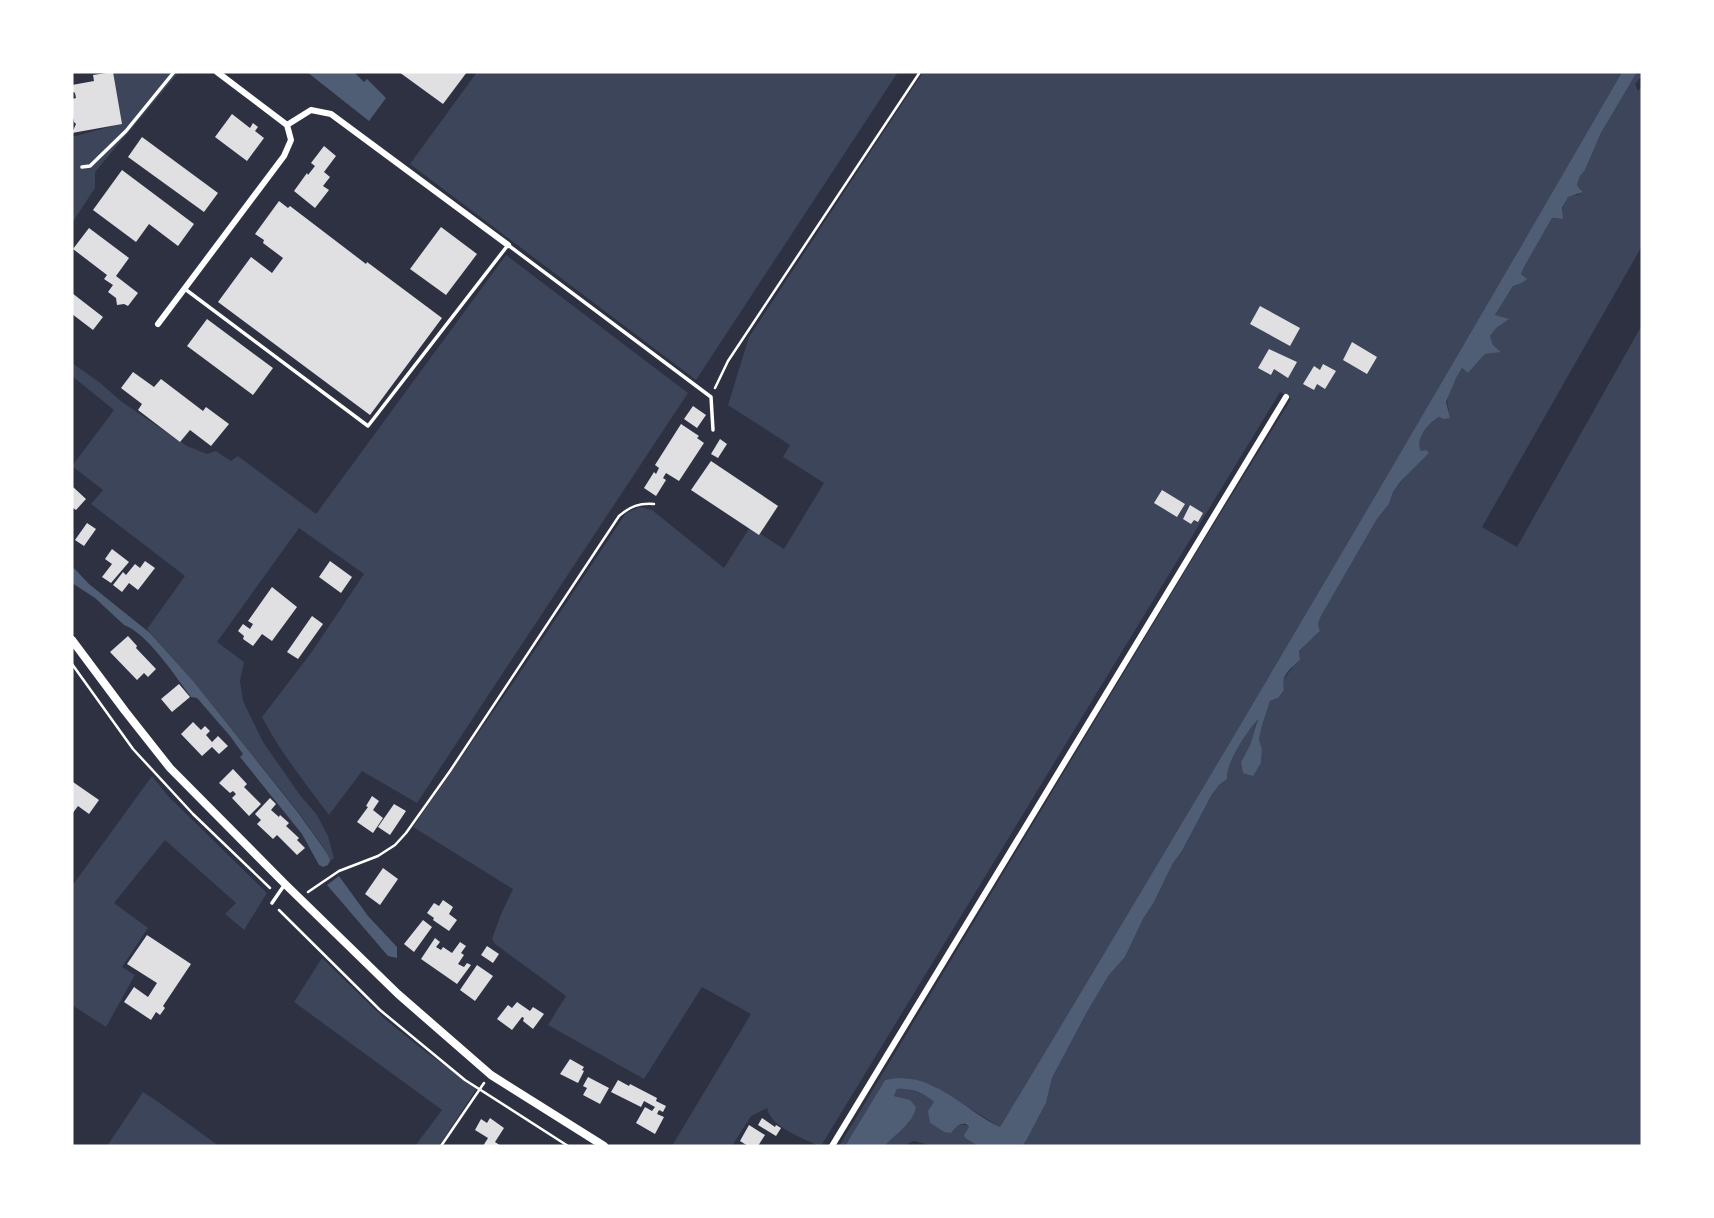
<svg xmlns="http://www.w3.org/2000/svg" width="1714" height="1218" font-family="Roboto,sans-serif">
<rect width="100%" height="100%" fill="#2d3142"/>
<path fill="#3c4559" d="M109,72H179L95,172V188L72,223V137L120,124Z
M477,72H898L696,380L410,164Z
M923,72H1622C1418,425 1211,777 1000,1127L932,1085L906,1078L885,1080L845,1146H839L1187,568L1291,399L1280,392L821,1146H818C801,1137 771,1127 767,1108L751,1116L732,1146H672L751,1014L702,987L644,1079L548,1025L566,996L495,944L492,939L501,914L513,889L413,827L513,683L626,513L640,507L652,510L724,568L750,527L784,549L824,483L783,457L790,445L728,405L749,337Z
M1637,72H1642V76L1635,84L1638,91L1642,85V246L1482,527L1517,547L1642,325V1146H1022L1026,1141L1046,1103L1052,1078L1087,1012L1109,975L1125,957L1143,919L1154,902L1173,863L1182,851L1211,796L1219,785L1227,779C1226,761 1248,732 1258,718L1250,745L1241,762L1252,776L1261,763L1262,749L1259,739L1262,726L1270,701L1278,698C1283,680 1286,673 1300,660L1299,651L1320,631L1318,624L1321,616L1377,519L1389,504L1393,492L1407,474L1421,452C1413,433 1435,418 1449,411C1443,397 1454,380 1462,368L1468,373L1485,354L1500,351L1493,345L1490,336L1495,328L1502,322L1495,315L1513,286L1522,283L1526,279L1520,274L1523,269L1552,218L1558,219L1568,196L1578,195L1583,191L1577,185L1580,176L1585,170L1601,133Z
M506,255L688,393L417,803L362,771L329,815C305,783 280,752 262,717L311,653L364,574L299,528L217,642L244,662L240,681L243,701L263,742L300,795L317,815L328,836L334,858L330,861C324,843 309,830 300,814L194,682L147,629L185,576L91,504L103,490L72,466L114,410L72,376V363L99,382L122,402L187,446L207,454L216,451L231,461L238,456L316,514Z
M152,776L168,796L267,893L244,930L225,914L236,903L165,840L114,903L148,928L122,967L135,975L106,1027L72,1005V886Z
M322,958L386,1020L426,1052L477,1088L439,1146H415L442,1110L294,1002Z
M905,1088L928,1096L934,1102L930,1123L944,1132C951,1129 962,1120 969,1127L965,1138L978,1146H932L914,1141L903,1146H885L897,1132L909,1123L910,1100L894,1096L897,1089Z
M143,1092L154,1099L219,1146H107Z"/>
<path fill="#4f5d75" d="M307,72H354L364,82L367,79L386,98L369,121Z
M1622,72H1637L1601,133L1585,170L1580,176L1577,185L1583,192L1568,197L1562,208L1563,219L1552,218L1523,269L1521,274L1527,279L1522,283L1513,286L1495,315L1509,319L1496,328L1490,336L1493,345L1501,352L1485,354L1468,373L1462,368L1456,378L1446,402L1450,418L1444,419L1439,417C1428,423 1415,439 1421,451L1426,450L1429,453L1401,481L1393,492L1389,504L1377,519L1321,616L1318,624L1320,631L1299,651L1300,660C1289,670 1281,675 1284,690L1278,698L1270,701L1262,726L1259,739L1262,749L1261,763L1253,776L1243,773L1241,762L1250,745L1258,719C1247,732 1226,762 1227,779L1219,785L1211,796L1182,851L1173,863L1154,902L1143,919L1125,957L1109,975L1087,1012L1052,1078L1046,1103L1026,1141L1022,1146H978L965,1138L964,1135L969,1127L966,1124C959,1123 956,1127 951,1133L944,1132L930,1123L928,1111L934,1102C924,1093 911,1088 897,1089L894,1096L910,1100L916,1107C913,1124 896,1133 885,1146H845L885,1080C930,1068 964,1110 1000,1127C1211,777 1418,425 1622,72Z
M72,566L89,584L150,633L194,682L300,815C305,824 329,853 330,860C330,862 328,864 328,865L323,867L319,865L302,834L240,757L243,754L230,736L197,698L191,697C175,676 148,634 124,625L95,598L72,583Z
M339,876L368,916L397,947V958L388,956L327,885Z"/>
<path fill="#e0e0e3" d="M113,72L122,124L72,133L76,124L74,122L72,113V99L76,98L75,93L72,91V85L94,81L93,75Z
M399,72H467L443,104Z
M232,114L250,128L253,123L258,127L255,131L264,138L247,161L215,137Z
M142,137L218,193L204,212L128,157Z
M324,146L336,156L324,172L330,177L323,186L329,190L315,208L294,191L307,173L308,175L315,166L311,163Z
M122,170L194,224L178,246L149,224L136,242L93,210Z
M279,201L288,208L290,206L366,264L367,262L442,318L370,415L218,302L251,257L272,273L283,258L263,243L264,240L255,234Z
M441,227L477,254L446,295L410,269Z
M89,228L129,258L116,276L138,293L128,306L124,304L117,305L116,298L108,292L113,285L104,279L107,275L73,249Z
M72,293L103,317L93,330L72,314Z
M1260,306L1300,328L1290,346L1250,324Z
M207,319L273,368L253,395L187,346Z
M1352,342L1377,357L1367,374L1343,360Z
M1269,349L1297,362L1288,378L1274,369L1271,375L1258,368Z
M1323,364L1336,371L1325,389L1317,384L1314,390L1303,384L1314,366L1320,370Z
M133,372L154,387L161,379L203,411L206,407L229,424L211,446L190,430L180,442L138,410L142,404L121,388Z
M693,406L706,415L697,428L684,419Z
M681,424L699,436L697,438L704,443L679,481L666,473L663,478L666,480L656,496L644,488L654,472L656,474L659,468L655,465Z
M720,439L727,444L718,458L711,454Z
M711,461L778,506L759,535L691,490Z
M72,486L86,499L76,510L73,508L72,510Z
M1162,490L1185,504L1177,517L1154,503Z
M1190,505L1203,513L1198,522L1194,520L1191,524L1183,519Z
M87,523L96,529L84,546L75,540Z
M112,549L129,562L111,583L102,577L112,564L105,559Z
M145,561L155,568L138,590L129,583L122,592L113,585L123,572L126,575L135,564L140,568Z
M330,561L352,577L341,593L319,577Z
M272,587L297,607L272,641L262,634L253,646L243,639L244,636L238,631L243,624L250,629L253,624L248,621Z
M312,616L323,624L298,659L287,652Z
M128,636L137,646L136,648L156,669L148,677L144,673L137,680L110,652Z
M179,684L190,697L172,712L161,699Z
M193,722L201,730L205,726L210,731L206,735L212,742L218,736L228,746L219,754L212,747L202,756L181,734Z
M233,769L247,784L244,787L261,804L249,816L232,798L236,794L233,791L230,793L219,783Z
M73,782L99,800L89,814L78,806L72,814Z
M372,796L379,801L373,810L383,818L373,833L357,822L368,807L366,806Z
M270,798L276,804L271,810L279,817L280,815L289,823L286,826L299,838L297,840L305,848L297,855L277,835L273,839L257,824L261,820L255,814Z
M394,804L406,811L390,835L378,827Z
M383,868L398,879L380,905L365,894Z
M443,900L453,907L449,914L457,920L449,931L433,920L434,918L427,913L434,903L439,906Z
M423,920L432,927L414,952L404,944Z
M147,935L191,964L163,1006L165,1008L160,1015L156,1012L151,1020L124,1002L134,987L148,997L157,983L127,964Z
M435,938L440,942L436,947L441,950L443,947L452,953L460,942L466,946L461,953L464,955L458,964L464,967L467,963L471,965L457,984L421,959Z
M487,946L499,954L493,963L481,955Z
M477,965L493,976L475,1001L460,990Z
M517,1002L530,1011L533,1007L544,1014L533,1029L523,1021L524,1018L522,1017L512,1030L497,1019L508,1005L512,1008Z
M570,1059L584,1067L582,1070L584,1071L578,1083L560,1074Z
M588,1077L609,1088L600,1104L583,1095L587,1088L583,1086Z
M618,1080L629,1086L630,1084L657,1098L656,1101L666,1106L663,1112L659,1110L657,1114L664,1117L655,1134L636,1123L645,1107L652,1111L655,1107L644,1101L641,1107L611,1092Z
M490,1118L504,1128L495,1142L501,1146H483L488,1138L475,1130L481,1119L487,1123Z
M762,1118L775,1127L776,1125L781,1128L776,1136L758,1125Z
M749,1125L765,1135L758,1146H748L740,1141Z"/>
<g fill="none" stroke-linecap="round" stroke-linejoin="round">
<path stroke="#fff" stroke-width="2.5" d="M715,388L728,361L920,72
M72,664L133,749L193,814L270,888
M308,892L339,871L378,856L395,845L406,833L450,771L619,516C631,506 639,503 654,504
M279,910L380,1010L465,1080L568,1146
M441,1146L484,1083"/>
<path stroke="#fff" stroke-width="3.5" d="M82,167L90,166L126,131L174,72
M185,289L368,426L508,245L711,397L713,430
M272,903L285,884"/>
<path stroke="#fff" stroke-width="6" d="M287,125L311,110L331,114L508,245
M158,324L284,156L291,140L287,125L217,72
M832,1146L1286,397"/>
<path stroke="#fff" stroke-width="8" d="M72,640L125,711L170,768L285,884L398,994L491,1075L604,1146"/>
</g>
<rect width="1714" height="1218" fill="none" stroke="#ffffff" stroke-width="147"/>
</svg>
